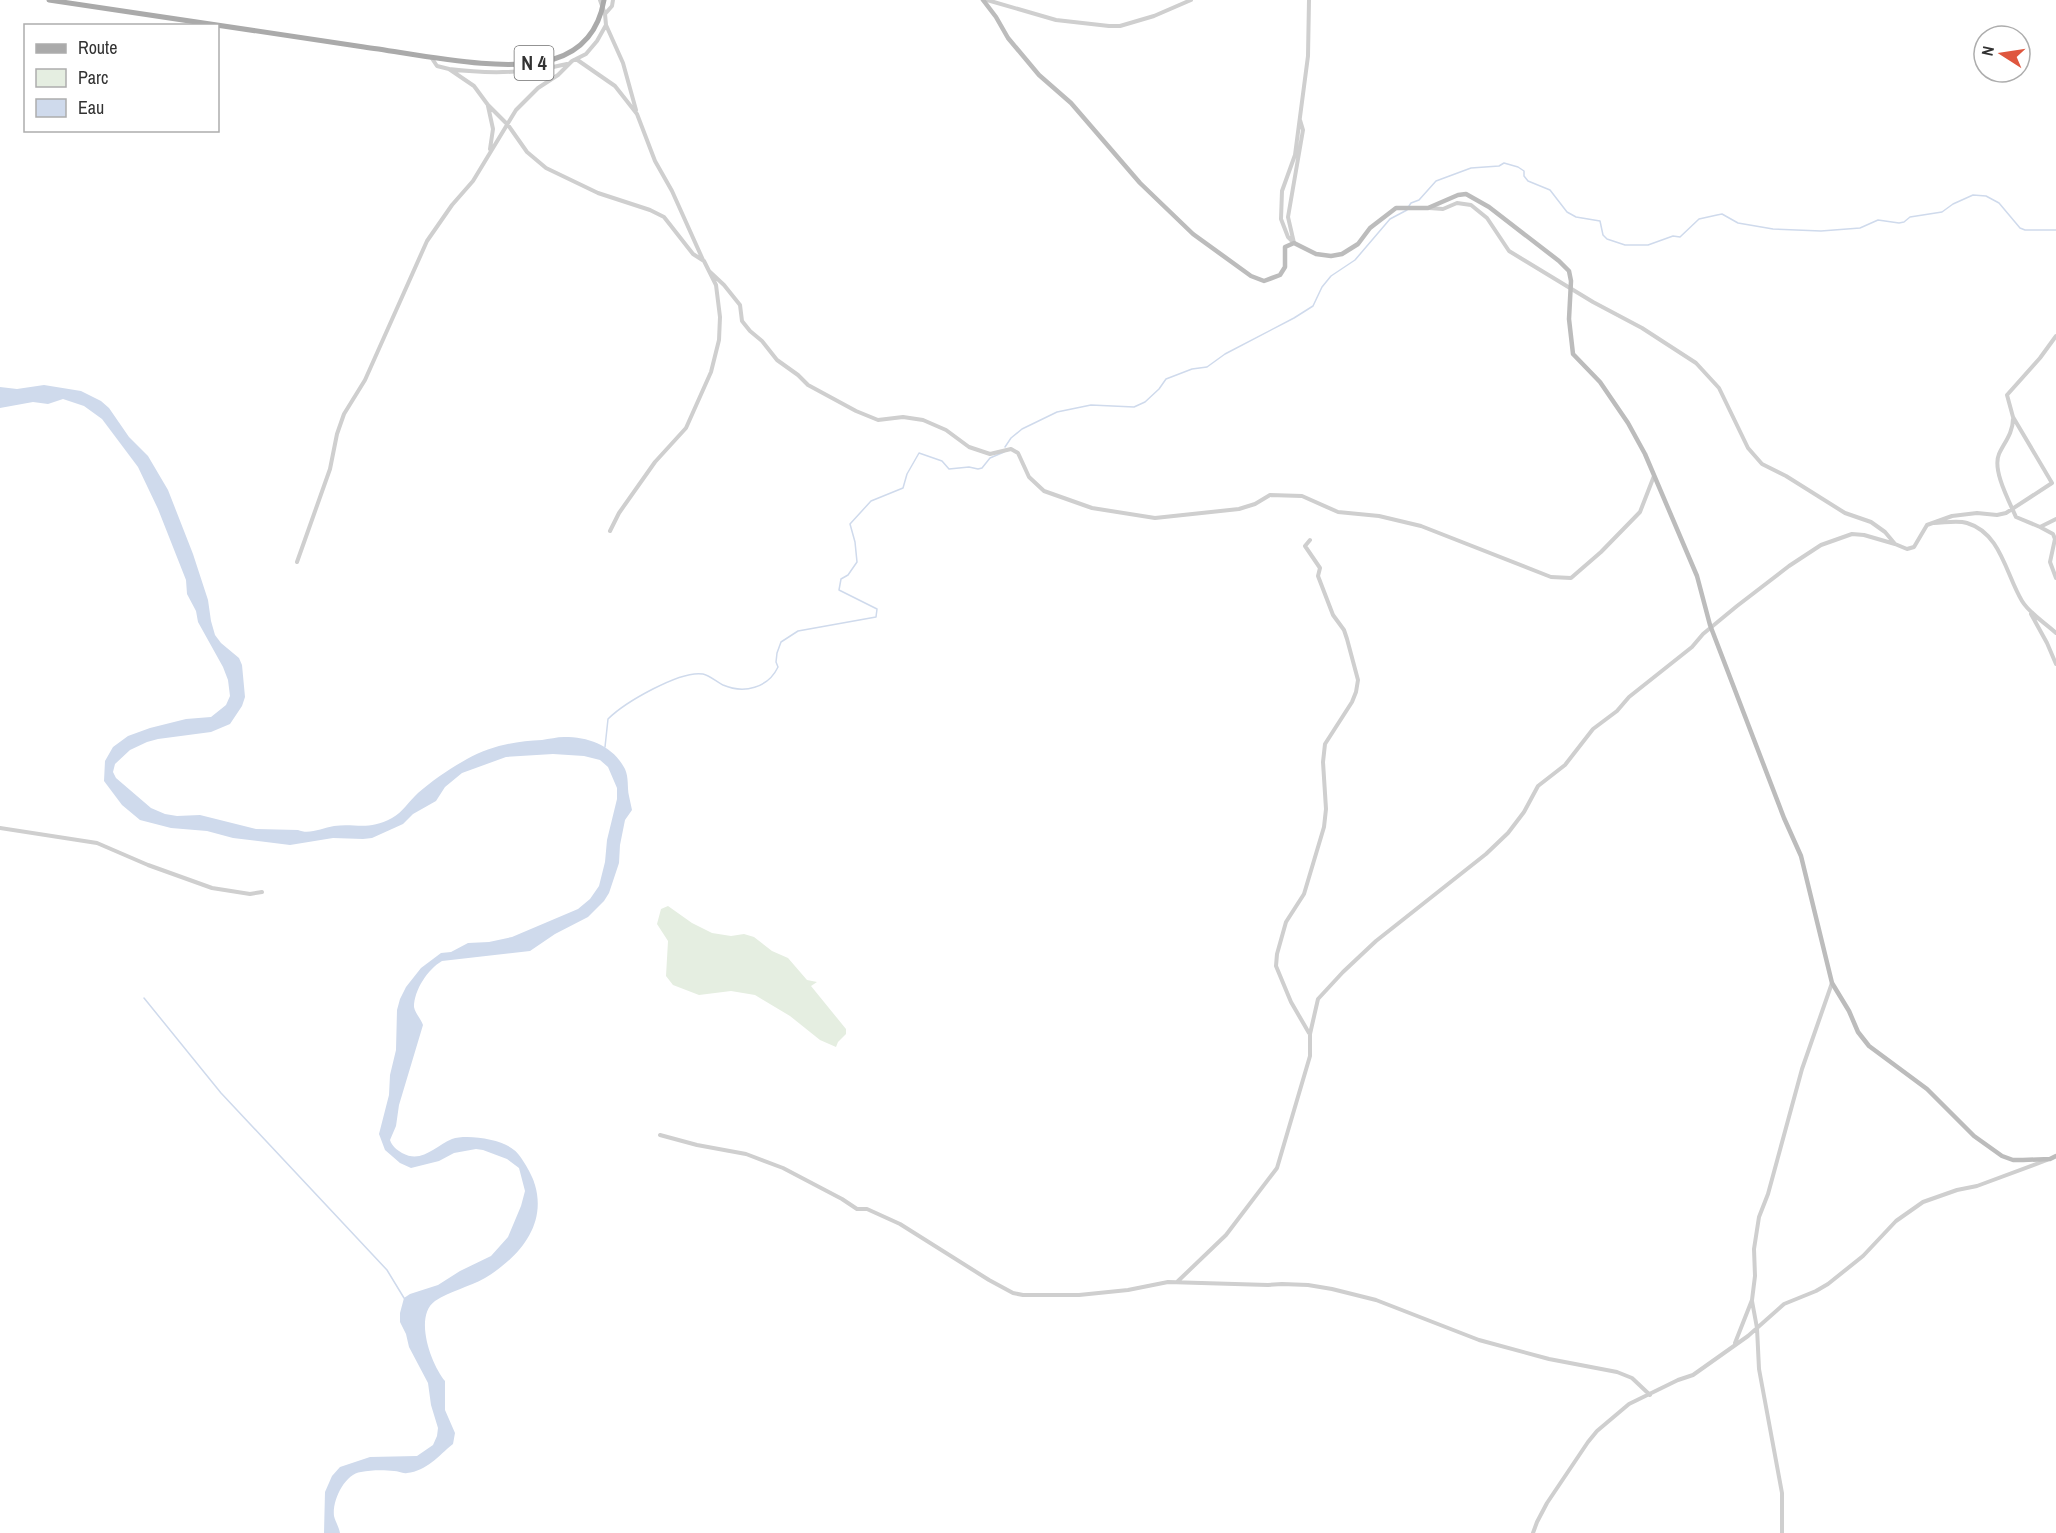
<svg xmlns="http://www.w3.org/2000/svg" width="2056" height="1533" font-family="'Archivo Narrow',sans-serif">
<rect width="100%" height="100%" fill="#fff"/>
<path fill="#e5eee1" d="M668,906L692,923L712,933L731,936L744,934L754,937L772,951L788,958L807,980L817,982L811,986L846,1029V1034L838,1042L836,1047L820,1040L790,1016L755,995L731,991L699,995L673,985L666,976L668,941L657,924L661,909Z"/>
<path fill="#cfdaec" d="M44,385L81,391L101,401L109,408L129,437L148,456L168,490L193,554L208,600L211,621L215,635L221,643L239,658L242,665L245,697L242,706L230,724L211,732L158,739L147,742L130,750L115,764L113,772L116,778L151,808L165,814L177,816L200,815L256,829L298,830C309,835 322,828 334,826C356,823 368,831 392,818C403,812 409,801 418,793C433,780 451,768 467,759C490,746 516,741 542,740C549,739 557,737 564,737C590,737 613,746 625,769C629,778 627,787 629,796C630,801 631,805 632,810L625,820L620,845L619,863L609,893L604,901L588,917L555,934L530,951L442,961C428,969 414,990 414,1007C415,1013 421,1019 423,1025L399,1105L396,1126L390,1140C392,1146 397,1150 402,1153C422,1164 435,1146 452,1139C467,1134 502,1139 514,1150C521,1155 533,1176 535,1185C547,1226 518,1258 485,1278C469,1287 450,1291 435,1301C413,1317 432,1366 445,1381V1410L455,1433L453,1444C438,1456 427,1471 407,1473C403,1474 398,1471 394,1471C384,1470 371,1470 361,1472C345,1474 332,1500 334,1516C335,1521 339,1527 340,1533H324L325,1492L332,1476L340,1467L370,1457L417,1456L433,1445L437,1436L438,1428L431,1405L428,1383L409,1347L406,1334L400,1322V1313L404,1298L410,1294L438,1285L460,1271L491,1256L508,1237L521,1206L525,1191L519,1168L507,1159L483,1150L476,1149L454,1153L439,1161L411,1168L400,1163L385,1150L379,1134L389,1095L390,1075L396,1050L397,1010L400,999L406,987L421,968L441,953L451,952L468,943L489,942L512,937L578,909L590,899L599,886L605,862L607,840L617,799V788L608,767L600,760L584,756L553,754L506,757L462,773L445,787L436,801L413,814L403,824L372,838L363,839L333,838L290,845L233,838L207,831L171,828L140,820L122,805L104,781L105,761L113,747L128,736L150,728L186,719L211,717L226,705L230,696L228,680L223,667L198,622L196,611L187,594L186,580L158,509L138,467L102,419L84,406L63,399L48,404L33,402L0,408V387L17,389Z"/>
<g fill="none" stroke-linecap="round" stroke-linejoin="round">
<path stroke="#cfdaec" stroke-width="1.5" d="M1409,206L1411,203L1419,200L1436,181L1471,168L1499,166L1504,163L1518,167L1524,171V176L1528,181L1550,190L1567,212L1576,217L1600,221L1603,235L1607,239L1625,245H1648L1673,236L1680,237L1699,219L1717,215L1722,214L1738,223L1773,229L1821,231L1860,228L1878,220L1899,223L1904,222L1910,217L1942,212L1953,204L1973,195L1986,196L1999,203L2020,228L2025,230H2056
M1005,447L1011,438L1022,429L1057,412L1091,405L1134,407L1145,402L1159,389L1166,379L1192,369L1207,367L1225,354L1294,318L1313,306L1322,287L1331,276L1355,260L1390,219L1407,210
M605,747L608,719C624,703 680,670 703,674C709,675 717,682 723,685C744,694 768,688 778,667L776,662L777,653L781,642L798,631L876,617L877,609L839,590L841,579L848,575L857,562L855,542L850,524L871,501L903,488L907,474L919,453L942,461L949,469L969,467L978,469L982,468L990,458L1004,452
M144,998L221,1093L387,1270L404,1298"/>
<path stroke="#cfcfcf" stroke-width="4" d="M987,0L1056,20L1109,26H1120L1154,16L1191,0
M605,14L612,6L613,0
M606,25L623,63L636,110
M431,57L437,66L449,69L474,86L488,105L508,125L527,152L546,168L598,193L650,210L664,217L693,254L704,261L716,285L720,317L719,340L711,372L686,428L655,462L619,513L610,531
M576,59L615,86L637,114L655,161L672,191L703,260
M449,69C488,74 530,73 567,64
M488,106L493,129L490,149
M1300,120L1303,130L1288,217L1294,243L1288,237L1281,219L1282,191L1295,155L1308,56L1309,0
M1429,208L1443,209L1457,203L1471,205L1487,218L1509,251L1593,302L1642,328L1696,363L1719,388L1748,448L1762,464L1786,476L1845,513L1871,522L1885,532L1895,544L1907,549L1914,547L1927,525L1952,516L1977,513L1997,515L2006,513L2052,483L2013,417L2007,395L2040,358L2056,336
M709,271L724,285L740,305L742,321L750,331L762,341L777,360L798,375L808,385L856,411L878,420L903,417L923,420L946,430L969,447L990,454L1011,449L1018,453L1029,477L1044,491L1092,508L1155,518L1239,509L1255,504L1270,495L1302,496L1338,512L1379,516L1421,526L1551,577L1571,578L1601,552L1640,512L1654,476
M2013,419C2013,433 2004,443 1999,454C1992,470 2009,501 2016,517L2040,527L2056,519
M1934,523C1944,523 1957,520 1967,523C2001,533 2006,575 2022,601C2030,614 2044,622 2056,633
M2040,527L2053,534L2055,539L2050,562L2056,578
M297,562L330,469L337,434L344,414L365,380L427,241L452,205L473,181L516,110L538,88L558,75L572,61L586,54L597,41L606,25L605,14L600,0
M2031,614L2047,643L2056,664
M0,828L97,843L148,865L212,888L250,894L262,892
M1309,1033L1291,1002L1276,966L1277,954L1286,922L1304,894L1324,827L1326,809L1323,762L1325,744L1352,702L1356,692L1358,680L1347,639L1344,630L1333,615L1318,576L1320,568L1305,546L1310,540
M660,1135L697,1145L746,1154L783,1168L842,1199L857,1209H867L900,1224L989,1280L1013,1293L1023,1295H1079L1128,1290L1168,1282L1268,1285L1282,1284L1308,1285L1332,1289L1376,1300L1479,1340L1549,1359L1617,1372L1632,1378L1650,1395
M1177,1282L1226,1235L1277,1168L1310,1056V1034L1318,999L1343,972L1376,941L1486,854L1508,833L1524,812L1538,786L1565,765L1593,729L1617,711L1629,697L1692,647L1703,634L1737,606L1789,566L1821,545L1852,534L1864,535L1895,544
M1752,1301L1757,1328L1759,1369L1782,1493V1533
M1735,1343L1752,1300L1755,1276L1754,1249L1759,1217L1768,1194L1802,1069L1832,983
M1533,1533L1537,1522L1547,1503L1588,1442L1597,1431L1629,1404L1678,1380L1693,1375L1748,1336L1784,1304L1816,1291L1828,1284L1863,1256L1896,1221L1923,1202L1957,1190L1977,1186L2047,1160"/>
<path stroke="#bcbcbc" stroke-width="4.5" d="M983,0L996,17L1008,38L1039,75L1071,103L1140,183L1193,234L1251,276L1264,281L1280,275L1285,267V247L1294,243L1316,254L1331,256L1342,254L1358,244L1370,228L1396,208H1428L1458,195L1466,194L1489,207L1559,261L1569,271L1571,281L1569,319L1573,354L1600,382L1628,423L1645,454L1697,576L1710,625L1784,818L1801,856L1832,983L1849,1011L1858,1032L1869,1046L1927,1089L1974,1136L2002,1156L2013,1160H2023L2050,1159L2056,1156"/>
<path stroke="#aaa" stroke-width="5" d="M49,0C154,15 259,31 364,47C417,54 504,74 554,59C583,50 599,29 604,0"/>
</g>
<g text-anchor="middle" stroke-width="6" stroke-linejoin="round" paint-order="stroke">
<rect fill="#fff" stroke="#707070" stroke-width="1.5" x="514.5" y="46" width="39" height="34" rx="4.5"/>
<g font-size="20" font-weight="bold" fill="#323232">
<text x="534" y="70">N 4</text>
</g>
</g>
<rect x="24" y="24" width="195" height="108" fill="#ffffff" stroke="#adadad" stroke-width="1.5"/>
<rect x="36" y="44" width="30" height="9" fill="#aaaaaa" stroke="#adadad" stroke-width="1.5"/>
<text x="78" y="54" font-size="18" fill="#323232">Route</text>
<rect x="36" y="69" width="30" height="18" fill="#e5eee1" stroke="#adadad" stroke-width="1.5"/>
<text x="78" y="84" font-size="18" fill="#323232">Parc</text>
<rect x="36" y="99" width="30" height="18" fill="#cfdaec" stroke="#adadad" stroke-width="1.5"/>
<text x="78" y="114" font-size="18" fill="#323232">Eau</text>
<g transform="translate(2002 54) rotate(282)"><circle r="28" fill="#ffffff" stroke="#adadad" stroke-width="1.5"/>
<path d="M0-4.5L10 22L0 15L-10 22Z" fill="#df563e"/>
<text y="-9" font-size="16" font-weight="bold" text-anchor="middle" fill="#323232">N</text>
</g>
</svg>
